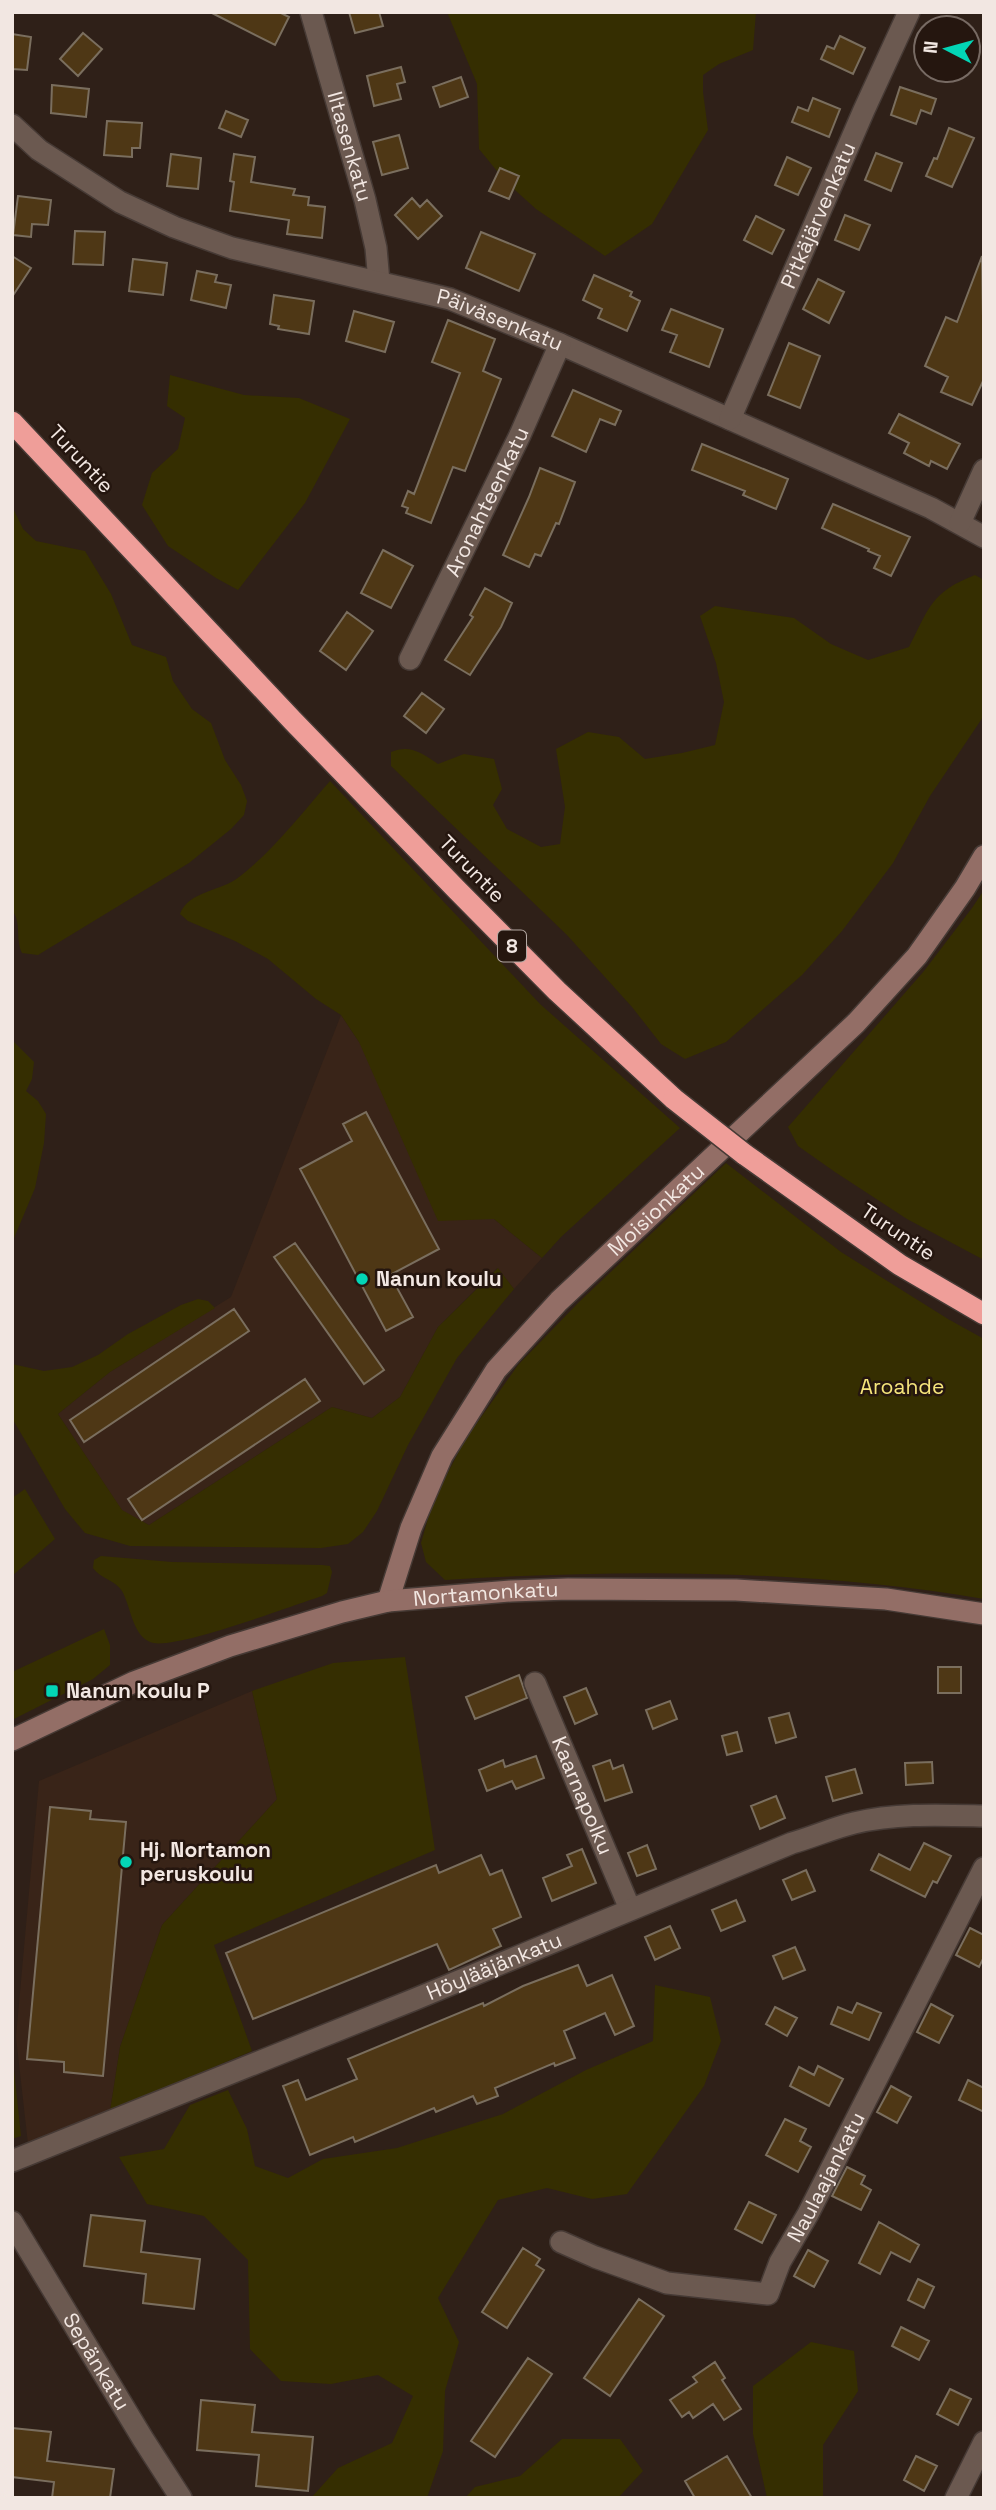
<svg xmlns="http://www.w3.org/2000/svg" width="996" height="2510" font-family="'Space Grotesk',sans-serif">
<rect width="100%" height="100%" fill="#2f2018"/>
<path fill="#392418" d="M341,1015L359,1042L494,1219L542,1258L514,1289L497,1268L438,1327L400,1397L372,1418L332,1407L149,1525L122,1511L58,1414L110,1372L231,1297Z
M252,1691L277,1799L162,1925L120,2047L110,2111L28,2144L16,2037L39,1781Z"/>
<path fill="#352e01" d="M447,12H756L753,50L719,64L703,75V92L708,130L652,224L605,256L536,209L506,182L479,149L477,84Z
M170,375L244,395L299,398L350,419L305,503L238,590L216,578L168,546L142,505L152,473L178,449L185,418L167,406Z
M12,506L23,529L36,541L85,551L111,594L132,645L166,657L173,681L192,709L211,723L225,760L241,785L247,801L244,815L231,829L189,863L38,955L22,953C15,938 22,923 12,910Z
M975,575L984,580V715L981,720L930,796L893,863L842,931L802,975L726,1042L685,1059L661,1044L632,1007L567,935L391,766V752C410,744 422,753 438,764L464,754L494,759L502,789L493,805L507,829L541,847L560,844L565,807L556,749L588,732L619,737L645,759L682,753L715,745L724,702L716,663L700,616L715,606L794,618L831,644L868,660L909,647C929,608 931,592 975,575Z
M330,781L540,1004L680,1128L561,1237L542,1258L494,1219L438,1221L359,1042L341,1015L316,999L268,959L235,941L188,921L180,914C188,891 222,891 239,877C270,854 304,811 330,781Z
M984,890V1260L907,1219L835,1172L798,1146L788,1127L924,971L972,908Z
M12,1040L34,1062L32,1079L26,1091L38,1101L46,1114L44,1143L35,1188L12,1243Z
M726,1163L841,1252L948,1319L984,1339V1599C808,1569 623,1569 445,1580L426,1562L421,1543L433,1501L465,1440L518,1365L579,1302Z
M498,1268L514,1289L457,1358L408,1445L377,1511L363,1532L348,1544L321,1548L130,1546L85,1533L65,1509L12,1418V1364L44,1371L72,1367L98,1355L128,1334L181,1305L198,1299L208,1301L215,1308L110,1372L58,1414L122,1510L149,1525L332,1407L372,1418L400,1397L438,1327Z
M25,1489L55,1539L12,1576V1498Z
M101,1556L172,1562L322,1565L330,1566L332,1572L327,1593L322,1596C294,1605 170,1652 150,1642C132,1634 131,1607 122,1591C115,1580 101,1579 93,1568L94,1560Z
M104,1629L110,1645V1665L93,1679L12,1720V1672Z
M405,1657L435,1850L214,1945L252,2051L110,2111L120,2047L162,1925L277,1799L252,1691L333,1663Z
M655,1985L710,1997L721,2041L704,2086L627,2194L592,2199L547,2188L498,2200L438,2298L459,2342L445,2391L443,2451L427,2498H311L338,2468L392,2443L413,2396L378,2375L331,2384L281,2381L250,2349L248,2260L204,2216L147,2204L119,2157L164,2149L190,2105L228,2090L247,2129L255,2166L288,2178L323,2159L397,2148L503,2114L586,2070L653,2041Z
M12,2051L21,2136L12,2139Z
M811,2342L854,2351L858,2391L823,2445V2498H767L753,2434V2386Z
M562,2439H620L643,2471L618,2498H465L475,2487L520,2476Z"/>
<path fill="#4e3715" stroke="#7a6e5e" stroke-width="2" d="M210,12H279L289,17L275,45Z
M349,12H379L383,26L355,33Z
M83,33L102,49L78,76L60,59Z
M12,34L31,37L27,70L12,69Z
M840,36L865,48L853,74L821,59L827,46L834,49Z
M401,67L405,82L397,84L401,99L374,106L367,76Z
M461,77L468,97L440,107L433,87Z
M52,85L89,89L86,117L51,113Z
M900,87L936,99L931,114L921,110L916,124L891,115Z
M813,98L840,109L829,137L792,122L798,107L808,111Z
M226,111L248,120L241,137L219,128Z
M107,121L142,123L140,148H132V157L104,155Z
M949,128L974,138L952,187L926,176L934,158L937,159Z
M399,135L408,168L382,175L373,142Z
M876,153L902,163L891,191L865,180Z
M171,154L201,158L198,189L167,186Z
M234,154L255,157L251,182L295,189L293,195L309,197L308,205L325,207L322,238L287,234L289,220L230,211L234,182L230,181Z
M787,157L811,168L798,195L775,185Z
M500,168L519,176L509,199L489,191Z
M18,196L51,200L48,225L32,224L31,237L13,235Z
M412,198L420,207L427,200L442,216L418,239L395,215Z
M845,215L870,225L859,250L835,240Z
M756,216L784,230L772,254L744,240Z
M75,231L105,232L103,265L73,264Z
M481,232L535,254L519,291L466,268Z
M12,256L31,268L12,297Z
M982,256L984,379L972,405L941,392L948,377L925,366L946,317L957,322Z
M133,259L167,263L163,295L129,291Z
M197,271L217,275L215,282L231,285L226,308L191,300Z
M594,275L632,292L630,296L640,301L627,331L598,318L602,309L583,300Z
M818,279L844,292L829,323L803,309Z
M274,295L314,301L309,334L278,329L279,326L270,324Z
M671,309L723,329L709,367L670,352L677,335L662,330Z
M354,311L394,322L385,352L346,341Z
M448,320L495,339L483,371L501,379L465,471L453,467L431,523L406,513L408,508L402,506L408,491L414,494L460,373L432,362Z
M789,343L820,356L800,408L768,395Z
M573,390L621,411L615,425L600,419L586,452L552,436Z
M899,414L960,444L947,469L931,461L929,466L904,453L909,443L889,433Z
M702,444L788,479L776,509L743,495L745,491L692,470Z
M540,468L575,482L559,524L556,523L541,556L535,554L529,567L503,555L529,497Z
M833,504L910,537L891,576L874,568L880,556L868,551L869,549L822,528Z
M383,550L413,566L391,608L361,593Z
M485,588L512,603L501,627L470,675L445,660L473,617L470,615Z
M347,612L373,631L346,670L320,651Z
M422,693L444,709L426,733L404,716Z
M366,1112L439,1249L390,1275L413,1317L386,1331L300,1169L352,1141L343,1124Z
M295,1243L384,1370L364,1384L274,1257Z
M234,1309L249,1331L84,1442L70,1420Z
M305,1379L320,1401L142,1520L128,1499Z
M938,1667H961V1693H938Z
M519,1675L527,1698L475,1719L466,1697Z
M586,1688L597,1714L575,1724L564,1697Z
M670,1701L677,1719L653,1729L646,1710Z
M789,1713L796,1737L776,1743L769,1718Z
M737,1732L742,1751L727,1755L722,1736Z
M536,1756L544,1778L516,1789L512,1781L487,1791L479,1770L503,1760L505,1767Z
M610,1760L613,1769L623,1765L632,1792L605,1801L593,1766Z
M932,1762L933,1783L906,1785L905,1763Z
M855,1769L862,1793L833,1801L826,1777Z
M776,1796L785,1818L760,1829L751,1806Z
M50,1807L91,1811L90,1819L126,1822L103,2076L64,2072V2062L27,2059Z
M924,1843L951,1856L937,1883L933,1881L925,1897L871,1870L879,1854L910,1870Z
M647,1845L656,1869L637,1876L628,1853Z
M582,1849L596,1883L552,1901L543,1878L572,1866L567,1855Z
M481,1855L490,1875L502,1870L521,1917L493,1929L501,1946L449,1970L437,1944L253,2019L226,1953L436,1865L439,1873Z
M806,1870L815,1891L792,1900L783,1880Z
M736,1900L745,1921L721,1931L712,1910Z
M670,1926L680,1948L655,1960L645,1937Z
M970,1928L984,1935V1957L979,1967L956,1955Z
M795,1947L805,1970L783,1979L773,1956Z
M578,1965L587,1986L612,1975L634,2026L615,2035L605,2013L564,2031L575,2058L555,2066L554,2063L495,2088L498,2096L477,2104L473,2096L436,2112L434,2108L355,2142L353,2137L310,2155L283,2086L298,2080L306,2100L357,2079L348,2059L483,2003L484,2006L523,1986Z
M857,2003L881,2013L869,2040L831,2024L838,2007L852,2013Z
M931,2004L953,2016L939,2043L917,2032Z
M775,2007L797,2018L787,2036L766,2024Z
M818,2066L843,2079L829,2106L790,2086L799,2067L814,2075Z
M968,2080L984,2088V2112L959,2100Z
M891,2086L911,2097L897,2123L877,2112Z
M785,2119L806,2129L800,2141L811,2147L798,2172L766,2155Z
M847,2167L865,2176L861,2184L871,2190L861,2210L832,2196Z
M749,2202L776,2215L762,2243L735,2229Z
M91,2215L145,2221L141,2252L200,2259L194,2309L143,2303L146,2274L84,2266Z
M879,2222L919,2245L910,2262L891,2252L880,2274L859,2263Z
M523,2248L540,2259L536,2265L544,2270L507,2328L482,2312Z
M808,2250L828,2261L814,2287L794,2276Z
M918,2279L934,2287L924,2308L908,2300Z
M639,2299L664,2316L610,2396L584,2378Z
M901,2327L929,2341L919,2360L892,2346Z
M528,2358L552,2374L495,2457L471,2441Z
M715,2362L725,2378L722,2380L741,2409L724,2420L713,2404L693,2418L689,2412L682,2417L670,2400L697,2382L693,2377Z
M950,2389L971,2399L958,2425L937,2414Z
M201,2400L255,2405L252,2432L313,2437L308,2491L256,2486L259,2455L197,2450Z
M12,2428L51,2432L47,2461L114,2469L110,2498H52L54,2482L12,2477Z
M727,2456L752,2498H695L685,2481Z
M916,2456L937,2466L924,2491L904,2480Z"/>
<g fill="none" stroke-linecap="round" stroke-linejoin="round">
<defs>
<g id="street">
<path id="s1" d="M311,12L365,200L376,248L379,282"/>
<path id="s2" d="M12,125L39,150L120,202L174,227L232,248L450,299L560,344L931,508L984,537"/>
<path id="s3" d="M730,419L864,110L909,12"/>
<path d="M960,523L984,470"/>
<path id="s4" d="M410,659L520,435L560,344"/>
<path id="s5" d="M535,1683L630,1909"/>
<path id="s6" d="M12,2161L413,2000L792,1843C813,1837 833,1828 854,1823C897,1813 940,1815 984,1816"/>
<path id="s7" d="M12,2222L143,2439L181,2498"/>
<path id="s8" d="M561,2242L595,2257L667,2283L768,2294L780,2262L808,2214L984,1868"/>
<path d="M956,2498L984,2442"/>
</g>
<g id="secondary">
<path id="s9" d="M388,1601L411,1528L442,1456L496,1370L559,1301L856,1023L917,956L965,888L984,856"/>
<path id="s10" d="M12,1740L134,1682L230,1646L342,1612L388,1601L511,1591L568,1589L736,1590L886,1599L984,1614"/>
</g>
<path id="highway" d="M12,422L293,721L457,890L557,991L674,1099
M744,1154L900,1265L984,1314"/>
</defs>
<use href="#street" stroke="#463a35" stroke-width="24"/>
<use href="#secondary" stroke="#463a35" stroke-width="24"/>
<use href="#highway" stroke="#463a35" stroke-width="24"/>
<use href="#street" stroke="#6b5950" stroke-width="21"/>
<use href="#secondary" stroke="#936e66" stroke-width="21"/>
<use href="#highway" stroke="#ef9e99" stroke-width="21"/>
<defs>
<path id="highway-bridge" d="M674,1099L744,1154"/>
</defs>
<use href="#highway-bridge" stroke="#463a35" stroke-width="24" stroke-linecap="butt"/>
<use href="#highway-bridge" stroke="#ef9e99" stroke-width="21"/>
</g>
<g fill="#03d5b6" stroke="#25160f" stroke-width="2.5">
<circle cx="362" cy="1279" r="7"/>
<rect x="45" y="1684" width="14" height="14" rx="3.5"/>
<circle cx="126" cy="1862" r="7"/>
</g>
<g text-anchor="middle" stroke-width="5" stroke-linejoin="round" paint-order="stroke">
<rect fill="#25160f" stroke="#b4a8a3" stroke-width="2" x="498" y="930.5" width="28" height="31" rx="5"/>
<g font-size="19" font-weight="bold" fill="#f2e7e2">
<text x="512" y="953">8</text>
</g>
<g font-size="21" fill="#f2e7e2" stroke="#25160f">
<text dy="7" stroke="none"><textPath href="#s1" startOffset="140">Iltasenkatu</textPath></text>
<text dy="7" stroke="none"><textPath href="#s3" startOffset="222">Pitkäjärvenkatu</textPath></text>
<text dy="7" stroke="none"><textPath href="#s2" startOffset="532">Päiväsenkatu</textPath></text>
<text transform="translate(81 459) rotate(47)" y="7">Turuntie</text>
<text dy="7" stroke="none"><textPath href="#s4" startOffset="175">Aronahteenkatu</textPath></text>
<text transform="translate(472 869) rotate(46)" y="7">Turuntie</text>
<text dy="7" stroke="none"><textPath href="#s9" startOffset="483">Moisionkatu</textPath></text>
<text transform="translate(898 1232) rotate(34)" y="7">Turuntie</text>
<text dy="7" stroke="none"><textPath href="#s10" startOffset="500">Nortamonkatu</textPath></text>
<text dy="7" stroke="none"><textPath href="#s5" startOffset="122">Kaarnapolku</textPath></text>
<text dy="7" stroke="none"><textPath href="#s6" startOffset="520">Höylääjänkatu</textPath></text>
<text dy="7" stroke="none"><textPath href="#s8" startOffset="346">Naulaajankatu</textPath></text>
<text dy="7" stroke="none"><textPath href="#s7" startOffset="163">Sepänkatu</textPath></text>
</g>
<g font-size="21" font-weight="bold" fill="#f2e7e2" stroke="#25160f" text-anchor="start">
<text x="376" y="1286">Nanun koulu</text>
<text x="66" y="1698">Nanun koulu P</text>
<text x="140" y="1857">Hj. Nortamon<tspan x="140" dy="24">peruskoulu</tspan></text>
</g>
<g font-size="21" fill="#f6e57b" stroke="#25160f">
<text x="902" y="1394">Aroahde</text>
</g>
</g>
<rect width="996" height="2510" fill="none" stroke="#f2e7e2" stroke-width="28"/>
<g transform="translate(947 49) rotate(276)"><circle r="33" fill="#25160f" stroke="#776a63" stroke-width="2"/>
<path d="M0-5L12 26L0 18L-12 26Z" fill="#03d5b6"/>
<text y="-10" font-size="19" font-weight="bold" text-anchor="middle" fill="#f2e7e2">N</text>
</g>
</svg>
